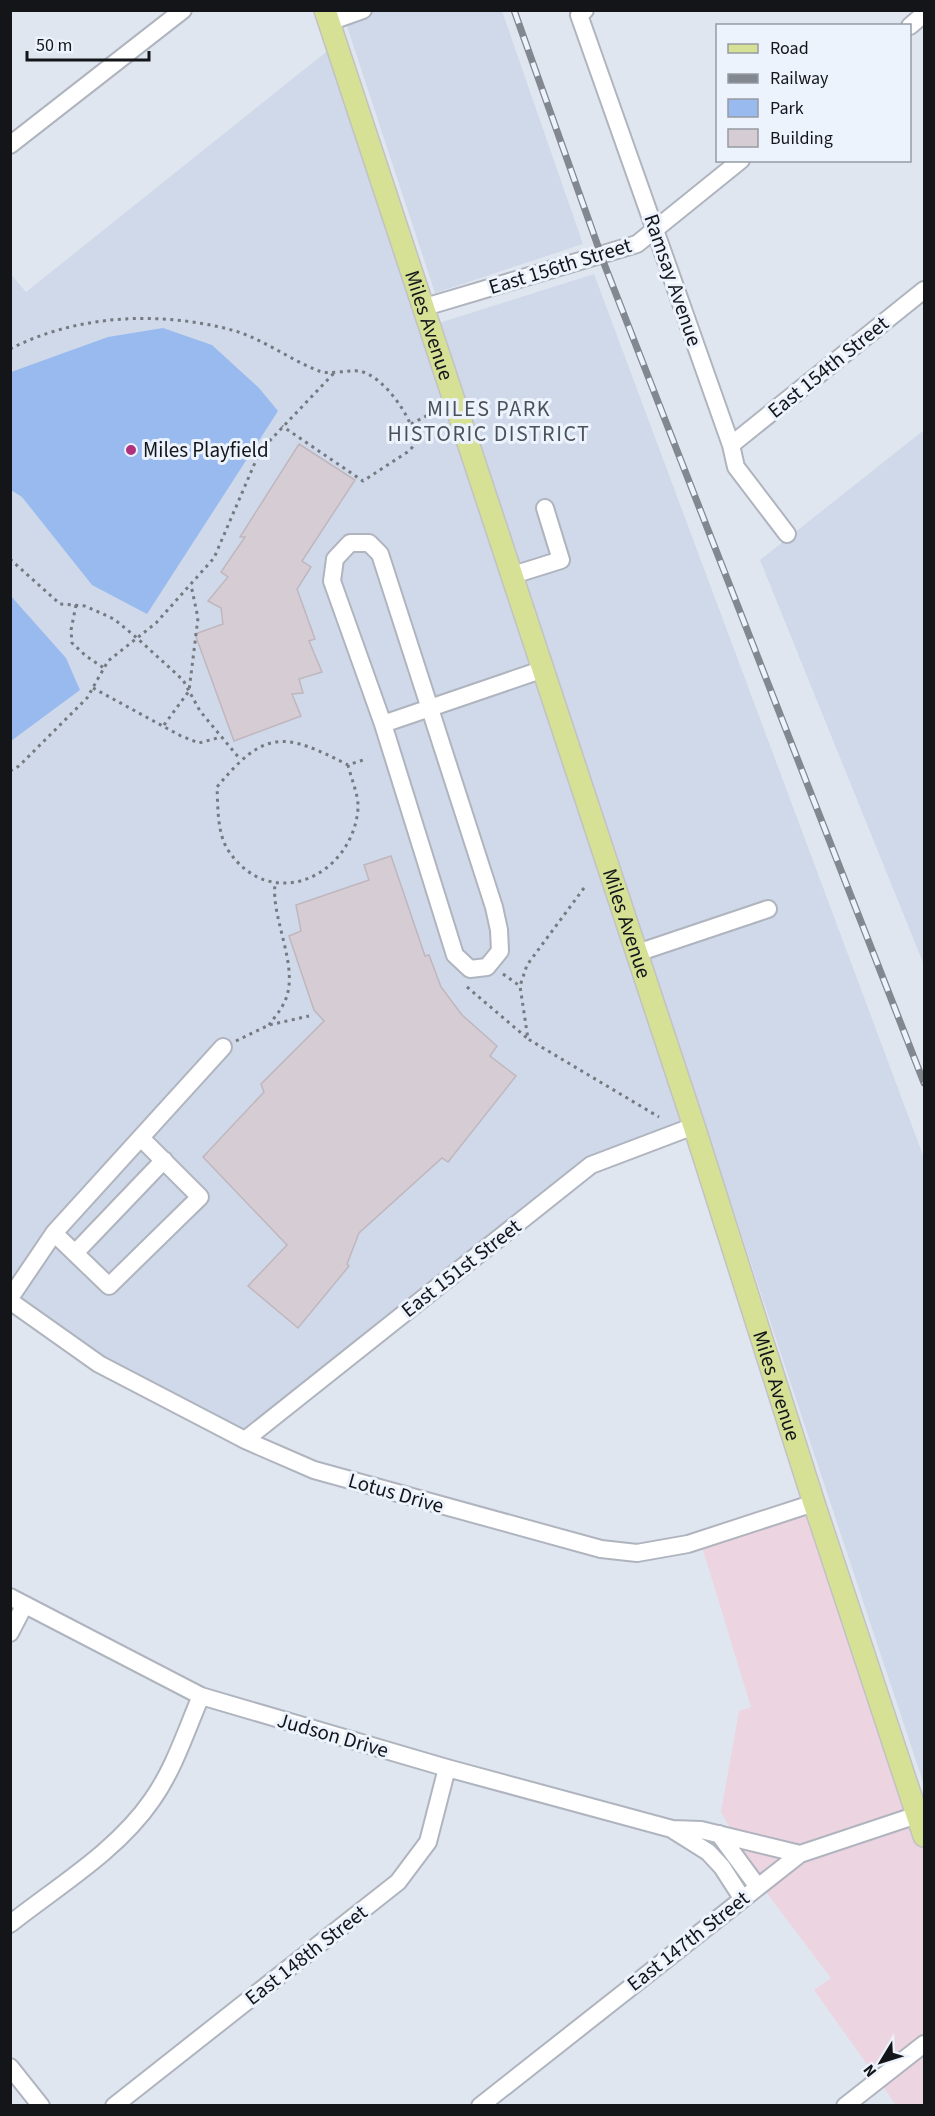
<svg xmlns="http://www.w3.org/2000/svg" width="935" height="2116" font-family="'Source Sans 3',sans-serif">
<rect width="100%" height="100%" fill="#e0e6f0"/>
<path fill="#ecd4e0" d="M814,1503L924,1834V2105H896L814,1990L831,1978L766,1892L721,1812L739,1711L751,1707L700,1540Z"/>
<path fill="#cfd9e9" d="M342,11H502L583,244L435,293Z
M336,44L694,1126L591,1165L245,1440L99,1364L11,1301L10,273L26,292Z
M594,274L924,1158V1785L439,323Z
M924,430V965L760,560Z"/>
<path fill="#99baef" d="M163,328L212,345L259,388L278,411L147,614L92,585L22,497L11,490V372L108,337Z
M10,595L66,658L80,690L11,741Z"/>
<path fill="#d6cdd4" stroke="#c0b6bd" stroke-width="1.5" d="M299,444L355,480L302,561L311,567L297,589L315,639L309,641L322,672L299,679L303,693L292,694L301,716L234,741L195,634L223,624L221,608L208,601L228,577L221,572L245,537H240Z
M391,856L425,956L429,955L441,987L462,1015L497,1046L490,1056L516,1076L448,1162L442,1158L359,1233L347,1264L349,1266L298,1328L248,1286L287,1245L203,1157L264,1092L261,1084L324,1021L314,1010L289,936L301,931L296,905L369,880L364,865Z"/>
<g fill="none" stroke-linecap="round" stroke-linejoin="round">
<defs>
<path id="minor" d="M585,10L579,15L731,445L736,467L787,534
M329,22L363,10
M910,26L924,14
M10,145L183,10
M425,307L637,244L741,160
M731,445L924,290
M350,543H369L380,554L494,907L499,930L500,951L487,967L470,969L455,955L383,724L332,581L335,559Z
M513,575L561,560L545,508
M383,724L544,669
M637,953L768,909
M54,1233L109,1286L200,1197L141,1138
M75,1253L164,1160
M10,1298L54,1233L223,1047
M10,1301L99,1364L245,1440L314,1470L601,1549L637,1553L688,1544L814,1503
M245,1440L591,1165L694,1126
M10,1597L201,1696L447,1768L672,1829L701,1830L800,1854
M10,1633L24,1606
M673,1830L708,1852L722,1867L742,1898
M719,1834L758,1887
M10,1924C58,1886 117,1851 152,1800C174,1769 186,1731 201,1696
M10,2067L41,2106
M114,2106L398,1882L428,1842L447,1768
M480,2106L800,1854L917,1815
M845,2106L924,2044"/>
<g id="major">
<path id="s1" d="M325,10L694,1126L814,1503L924,1836"/>
</g>
</defs>
<use href="#minor" stroke="#afb4be" stroke-width="20"/>
<use href="#major" stroke="#c2c2c3" stroke-width="24"/>
<path stroke="#757980" stroke-width="3" stroke-dasharray="3 4.5" stroke-linecap="butt" d="M10,349C76,315 157,311 228,329C261,337 288,359 319,371C327,375 348,370 359,371C384,375 414,420 416,443L409,451L363,481L282,426
M411,424L428,415
M10,559L60,604L85,606L114,619L137,638L183,680L200,711L240,759
M76,605L71,630L72,643L86,656L104,668
M93,688L181,736L199,743L221,737
M164,725L189,691L198,618L191,585
M348,765C351,778 359,796 358,809C352,877 270,914 228,850C217,833 218,807 217,787C265,729 284,732 348,765L363,760
M10,771L19,766L87,698L108,661L156,623L214,558L260,451L335,372
M584,888L527,965L520,986L528,1039L659,1117
M503,974L520,986
M467,987L527,1038
M269,1025C274,1018 281,1010 285,1001C300,967 271,920 275,884
M236,1041L269,1025L309,1016"/>
<use href="#minor" stroke="#fff" stroke-width="16"/>
<use href="#major" stroke="#d6e196" stroke-width="21"/>
<defs>
<path id="rail" d="M514,10L605,266L924,1083"/>
</defs>
<use href="#rail" stroke="#83878f" stroke-width="7"/>
<use href="#rail" stroke="#edf3fd" stroke-width="4.5" stroke-dasharray="14" stroke-linecap="butt"/>
</g>
<circle fill="#b1317d" stroke="#edf3fd" stroke-width="2" cx="131" cy="450" r="6"/>
<g text-anchor="middle" stroke-width="6" stroke-linejoin="round" paint-order="stroke">
<g font-size="21" fill="#131519" stroke="#edf3fd">
<text transform="translate(560 266) rotate(-17)" y="7">East 156th Street</text>
<text transform="translate(673 280) rotate(71)" y="7">Ramsay Avenue</text>
<text dy="7" stroke="none"><textPath href="#s1" startOffset="332">Miles Avenue</textPath></text>
<text transform="translate(828 367) rotate(-39)" y="7">East 154th Street</text>
<text dy="7" stroke="none"><textPath href="#s1" startOffset="962">Miles Avenue</textPath></text>
<text transform="translate(461 1268) rotate(-38)" y="7">East 151st Street</text>
<text dy="7" stroke="none"><textPath href="#s1" startOffset="1448">Miles Avenue</textPath></text>
<text transform="translate(396 1493) rotate(16)" y="7">Lotus Drive</text>
<text transform="translate(333 1735) rotate(16)" y="7">Judson Drive</text>
<text transform="translate(688 1941) rotate(-38)" y="7">East 147th Street</text>
<text transform="translate(306 1955) rotate(-38)" y="7">East 148th Street</text>
</g>
<g font-size="21" fill="#131519" stroke="#edf3fd" text-anchor="start">
<text x="143" y="457">Miles Playfield</text>
</g>
<g font-size="22" letter-spacing="1.5" fill="#4c5159" stroke="#edf3fd">
<text x="489" y="416">MILES PARK<tspan x="489" dy="25">HISTORIC DISTRICT</tspan></text>
</g>
</g>
<rect width="935" height="2116" fill="none" stroke="#131519" stroke-width="24"/>
<rect x="716" y="24" width="195" height="138" fill="#edf3fd" stroke="#969aa2" stroke-width="1.5"/>
<rect x="728" y="44" width="30" height="9" fill="#d6e196" stroke="#969aa2" stroke-width="1.5"/>
<text x="770" y="54" font-size="18" fill="#131519">Road</text>
<rect x="728" y="74" width="30" height="9" fill="#83878f" stroke="#969aa2" stroke-width="1.5"/>
<text x="770" y="84" font-size="18" fill="#131519">Railway</text>
<rect x="728" y="99" width="30" height="18" fill="#99baef" stroke="#969aa2" stroke-width="1.5"/>
<text x="770" y="114" font-size="18" fill="#131519">Park</text>
<rect x="728" y="129" width="30" height="18" fill="#d6cdd4" stroke="#969aa2" stroke-width="1.5"/>
<text x="770" y="144" font-size="18" fill="#131519">Building</text>
<g transform="translate(881 2062) rotate(232)" stroke="#edf3fd" stroke-width="4.5" paint-order="stroke">
<path d="M0-4.5L10 22L0 15L-10 22Z" fill="#131519"/>
<text y="-9" font-size="16" font-weight="bold" text-anchor="middle" fill="#131519">N</text>
</g>
<path d="M27 51v9h122v-9" fill="none" stroke="#131519" stroke-width="3"/>
<text x="36" y="51" font-size="18" fill="#131519" stroke="#edf3fd" stroke-width="4.5" paint-order="stroke">50 m</text>
</svg>
